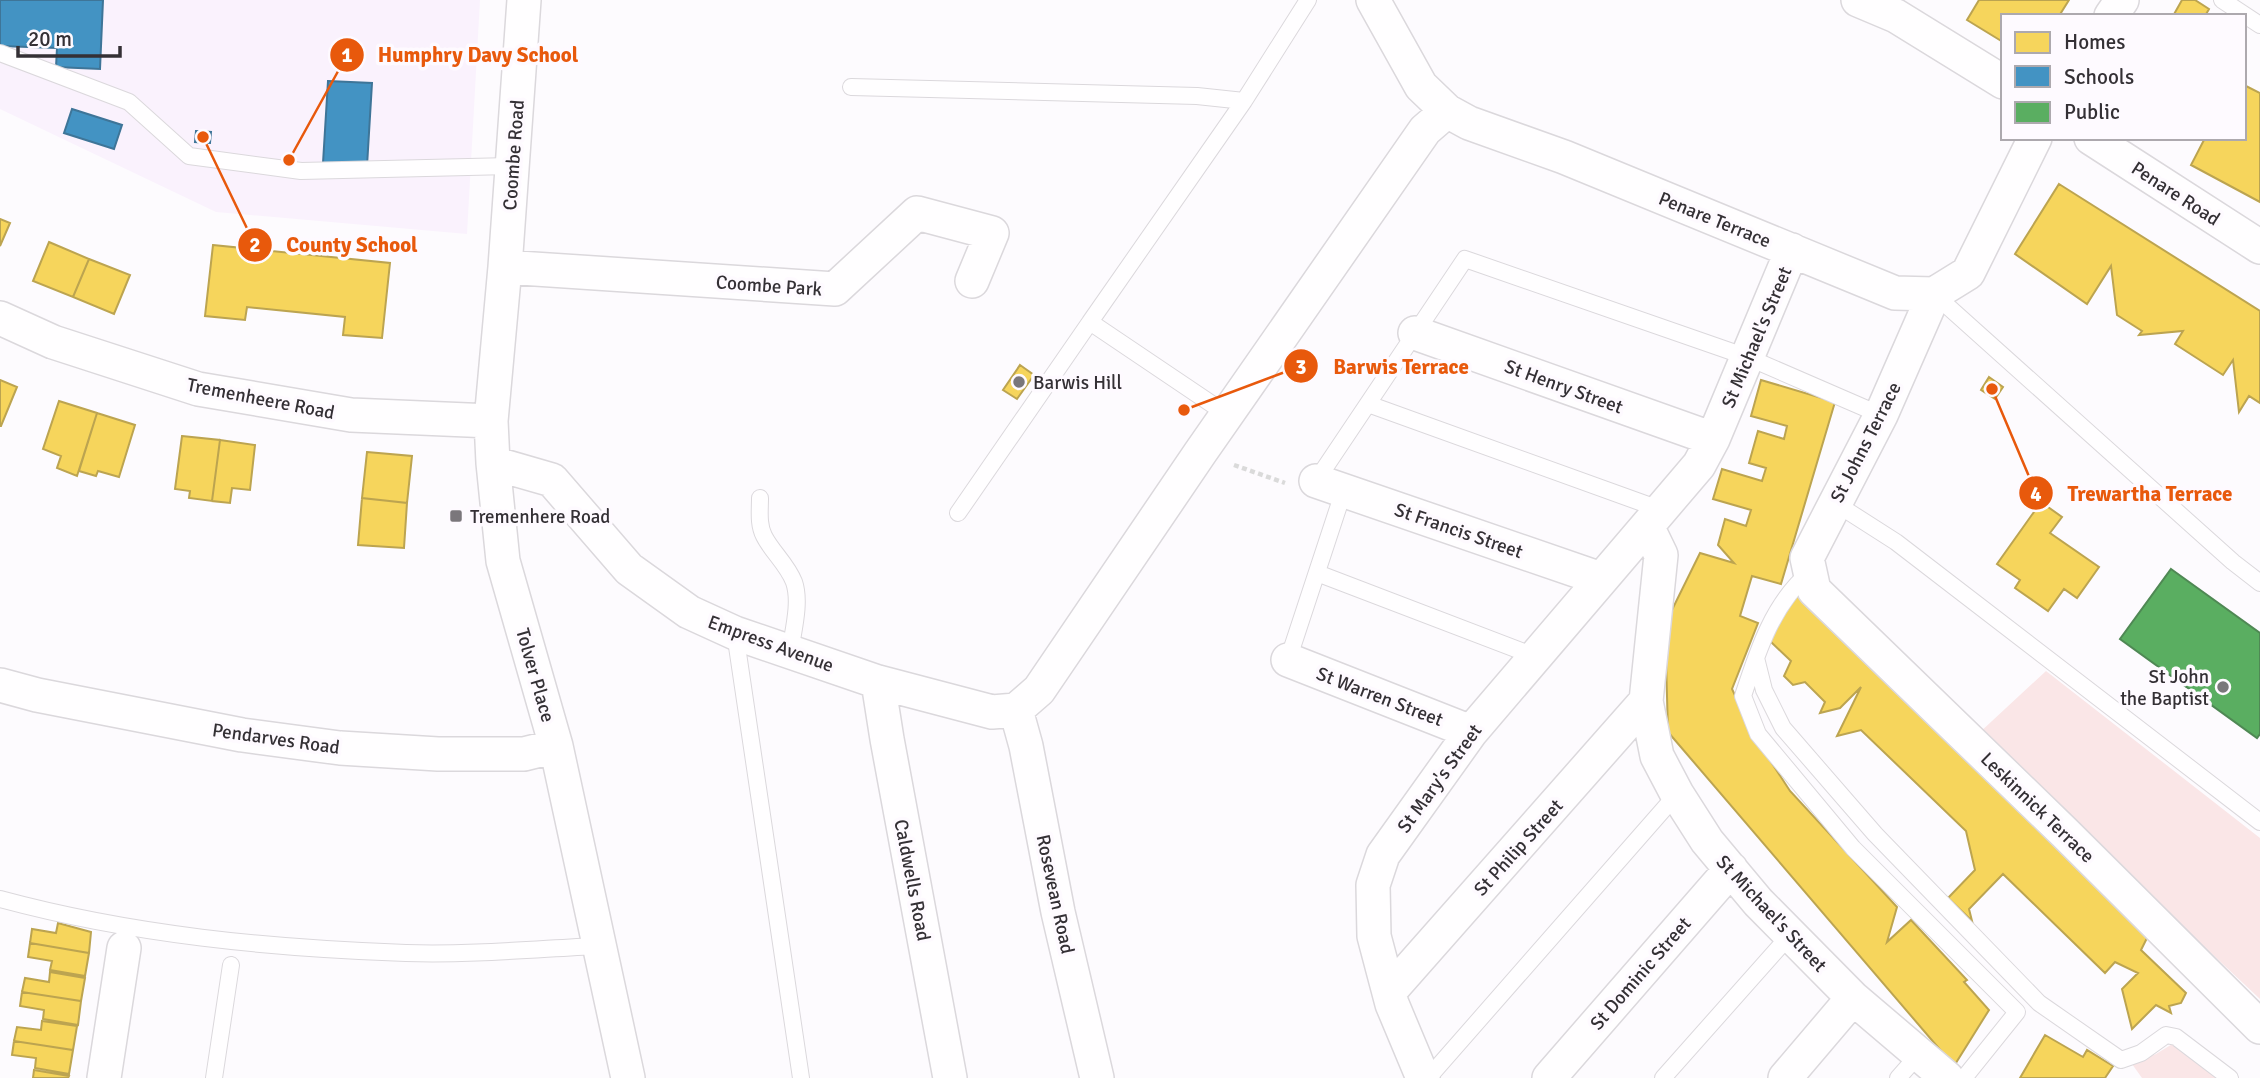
<svg xmlns="http://www.w3.org/2000/svg" width="2260" height="1078" font-family="Signika,sans-serif">
<rect width="100%" height="100%" fill="#fdfbfe"/>
<path fill="#faf2fd" d="M0,0H480L467,234L216,212L0,109Z"/>
<path fill="#fae6e7" d="M2046,671L2260,838V999L1978,734Z
M2174,1043L2222,1078H2142L2132,1064L2156,1054Z"/>
<path fill="#f6d55c" stroke="#bca450" stroke-width="2" d="M1979,0H2069L2059,16H2003V42L1967,20Z
M2182,0H2195L2209,9L2205,16H2173Z
M2244,85L2260,93V202L2191,165L2205,138H2244Z
M2059,184L2260,311V403L2249,396L2239,412L2233,360L2223,375L2175,344L2183,331L2139,335L2142,331L2117,315L2111,266L2087,304L2015,254Z
M0,219L10,223L0,246Z
M49,242L89,259L73,297L33,281Z
M213,245L390,263L382,338L343,335L345,317L247,307L245,320L205,316Z
M89,259L130,275L114,314L73,297Z
M1020,365L1034,375L1017,399L1003,390Z
M1989,377L2003,387L1995,399L1981,390Z
M0,380L17,387L1,426H0Z
M1761,380L1835,402L1781,584L1752,576L1740,616L1758,623L1732,689L1753,734L1790,791L1897,907L1887,942L1911,920L1967,980L1964,982L1989,1010L1954,1066L1668,732L1665,624L1700,553L1734,563L1718,545L1725,519L1746,526L1751,510L1713,499L1722,469L1762,481L1766,468L1749,463L1758,431L1784,439L1787,426L1751,416Z
M59,401L97,413L77,476L57,468L61,456L43,449Z
M97,413L135,425L119,477L98,471L96,476L79,471Z
M182,436L220,440L212,501L189,498L190,491L175,489Z
M220,440L255,445L250,490L232,488L230,503L212,501Z
M367,452L412,456L407,503L362,498Z
M362,498L407,503L404,548L358,545Z
M2041,502L2062,517L2050,533L2099,567L2077,598L2064,589L2048,611L2015,588L2020,580L1997,564Z
M1796,589L2150,932L2141,950L2186,993L2181,1003L2169,1006L2171,1013L2156,1005L2132,1029L2122,989L2138,973L2115,962L2105,973L2003,874L1969,909L1972,921L1948,898L1975,870L1966,831L1861,730L1837,736L1861,687L1840,708L1820,713L1825,702L1805,682L1793,685L1784,676L1791,661L1770,641Z
M58,923L91,932L89,953L30,943L32,929L56,933Z
M30,943L89,953L85,976L50,970L52,961L28,957Z
M50,972L85,978L81,1001L22,992L25,978L49,982Z
M22,992L81,1001L78,1025L43,1019L44,1010L20,1006Z
M42,1021L77,1026L73,1050L14,1041L17,1027L41,1030Z
M2045,1035L2083,1057L2087,1050L2113,1066L2105,1078H2020Z
M14,1041L73,1050L69,1074L35,1068L36,1058L12,1055Z
M34,1070L69,1076L68,1078H33Z"/>
<path fill="#4393c3" stroke="#3e7598" stroke-width="2" d="M0,0H103L100,69L56,67L57,48L0,46Z
M328,81L372,83L367,166L323,163Z
M72,109L122,125L114,149L64,133Z
M196,131L211,132L210,143L195,142Z"/>
<path fill="#5aae61" stroke="#4f8854" stroke-width="2" d="M2171,569L2260,633V734L2257,738L2120,639Z"/>
<g fill="none" stroke-linecap="round" stroke-linejoin="round">
<defs>
<path id="lane" d="M2222,0L2260,25
M0,53L129,102L189,156L301,171L512,166
M851,87L1197,96L1244,101
M1934,294L2233,562L2260,583
M1368,404L1662,510
M1228,415L1090,322L1244,101L1308,0
M1316,481L1465,259L1747,357L1881,415
M760,498C760,511 758,524 764,536C772,552 787,564 794,582C801,602 793,631 790,652
M1835,503L1896,542L2260,822
M958,513L1090,322
M1810,572C1773,603 1758,650 1743,696L1758,734L1853,848L2017,1012L1964,1078
M1317,573L1534,656
M735,633L801,1078
M1756,658L1764,690L1783,728L1875,834L2039,1003L2121,1060L2141,1053L2166,1035L2176,1037L2230,1078
M1288,660L1344,490
M0,899C133,935 269,948 406,953C470,955 535,949 598,946
M214,1078L231,965
M1428,1078L1677,794
M1663,1078L1790,935
M1898,1078L1920,1053"/>
<path id="street" d="M524,0L505,267L491,421L493,463L503,561L556,746L628,1078
M1373,0L1421,86L1447,111L1469,123L1564,157L1895,293L1934,294L1968,273L2035,138
M1858,0L1896,16L2003,82
M2111,16L2122,0
M2091,138L2260,247
M1792,250L1713,439L1699,465L1647,526L1661,555L1646,701L1657,756L1677,794L1707,841L1758,902L1853,998L1947,1078
M505,267L835,289L917,213L992,233L972,281
M1934,294L1881,415L1807,558L1814,590L2065,833L2260,1027
M0,318L53,342L198,389L351,415L491,421
M1415,333L1713,439
M493,463L552,480L629,569L689,612L735,633L878,682L992,712L1016,710
M1316,481L1601,579
M1288,660L1471,732
M878,682L887,739L950,1078
M0,685L37,695L242,735L340,748L438,754H524L556,746
M1016,710L1039,690L1200,453L1425,130L1447,111
M1016,710L1026,746L1058,912L1097,1078
M1389,992L1646,701
M104,1078L124,948
M1423,1078L1392,1004L1374,936L1373,885L1383,855L1471,732L1647,526
M1549,1078L1731,869
M1785,1078L1853,998"/>
</defs>
<use href="#lane" stroke="#dbd8dc" stroke-width="18"/>
<use href="#street" stroke="#dbd8dc" stroke-width="36"/>
<path stroke="#dadada" stroke-width="4.5" stroke-dasharray="5 3.5" stroke-linecap="butt" d="M1234,465L1285,483"/>
<use href="#lane" stroke="#fffeff" stroke-width="16"/>
<use href="#street" stroke="#fffeff" stroke-width="33"/>
</g>
<g fill="#7a777b" stroke="#fefaff" stroke-width="2.5">
<circle cx="1019" cy="382" r="7"/>
<rect x="449" y="509" width="14" height="14" rx="3.5"/>
<circle cx="2223" cy="687" r="7"/>
</g>
<g text-anchor="middle" stroke-width="7" stroke-linejoin="round" paint-order="stroke">
<g font-size="19" fill="#343035" stroke="#fefaff">
<text transform="translate(513 155) rotate(-86)" y="7">Coombe Road</text>
<text transform="translate(2176 193) rotate(33)" y="7">Penare Road</text>
<text transform="translate(1715 219) rotate(22)" y="7">Penare Terrace</text>
<text transform="translate(769 285) rotate(4)" y="7">Coombe Park</text>
<text transform="translate(1756 337) rotate(-67)" y="7">St Michael's Street</text>
<text transform="translate(1564 386) rotate(20)" y="7">St Henry Street</text>
<text transform="translate(261 398) rotate(11)" y="7">Tremenheere Road</text>
<text transform="translate(1865 442) rotate(-63)" y="7">St Johns Terrace</text>
<text transform="translate(1459 530) rotate(19)" y="7">St Francis Street</text>
<text transform="translate(771 643) rotate(20)" y="7">Empress Avenue</text>
<text transform="translate(536 675) rotate(74)" y="7">Tolver Place</text>
<text transform="translate(1380 696) rotate(21)" y="7">St Warren Street</text>
<text transform="translate(276 738) rotate(8)" y="7">Pendarves Road</text>
<text transform="translate(1439 778) rotate(-54)" y="7">St Mary's Street</text>
<text transform="translate(2038 807) rotate(44)" y="7">Leskinnick Terrace</text>
<text transform="translate(1518 847) rotate(-48)" y="7">St Philip Street</text>
<text transform="translate(913 880) rotate(79)" y="7">Caldwells Road</text>
<text transform="translate(1056 894) rotate(78)" y="7">Rosevean Road</text>
<text transform="translate(1772 913) rotate(47)" y="7">St Michael's Street</text>
<text transform="translate(1640 973) rotate(-49)" y="7">St Dominic Street</text>
</g>
<g font-size="19" fill="#343035" stroke="#fefaff" text-anchor="start">
<text x="1033" y="389">Barwis Hill</text>
<text x="470" y="523">Tremenhere Road</text>
<text x="2209" y="683" text-anchor="end">St John<tspan x="2209" dy="22">the Baptist</tspan></text>
</g>
</g>
<path fill="none" stroke="#e8590c" stroke-width="2.5" d="M289 160L347 55M203 137L255 245M1184 410L1301 366M1992 389L2036 493"/>
<g fill="#e8590c" stroke="#fefaff" stroke-width="2.5">
<circle cx="289" cy="160" r="7"/>
<circle cx="203" cy="137" r="7"/>
<circle cx="1184" cy="410" r="7"/>
<circle cx="1992" cy="389" r="7"/>
<circle cx="347" cy="55" r="18"/>
<circle cx="255" cy="245" r="18"/>
<circle cx="1301" cy="366" r="18"/>
<circle cx="2036" cy="493" r="18"/>
</g>
<g font-size="21" text-anchor="middle" font-weight="bold" fill="#fff">
<text x="347" y="62">1</text>
<text x="255" y="252">2</text>
<text x="1301" y="374">3</text>
<text x="2036" y="501">4</text>
</g>
<g font-size="21" text-anchor="middle" font-weight="bold" fill="#e8590c" stroke="#fefaff" stroke-width="7" stroke-linejoin="round" paint-order="stroke">
<text x="478" y="62">Humphry Davy School</text>
<text x="352" y="252">County School</text>
<text x="1401" y="374">Barwis Terrace</text>
<text x="2150" y="501">Trewartha Terrace</text>
</g>
<rect x="2001" y="14" width="245" height="126" fill="#fefaff" stroke="#ada9ae" stroke-width="2"/>
<rect x="2015" y="32" width="35" height="21" fill="#f6d55c" stroke="#ada9ae" stroke-width="2"/>
<text x="2064" y="49" font-size="21" fill="#343035">Homes</text>
<rect x="2015" y="66" width="35" height="21" fill="#4393c3" stroke="#ada9ae" stroke-width="2"/>
<text x="2064" y="84" font-size="21" fill="#343035">Schools</text>
<rect x="2015" y="102" width="35" height="21" fill="#5aae61" stroke="#ada9ae" stroke-width="2"/>
<text x="2064" y="119" font-size="21" fill="#343035">Public</text>
<path d="M18 46v10h102v-10" fill="none" stroke="#343035" stroke-width="3.5"/>
<text x="28" y="46" font-size="21" fill="#343035" stroke="#fefaff" stroke-width="5" paint-order="stroke">20 m</text>
</svg>
